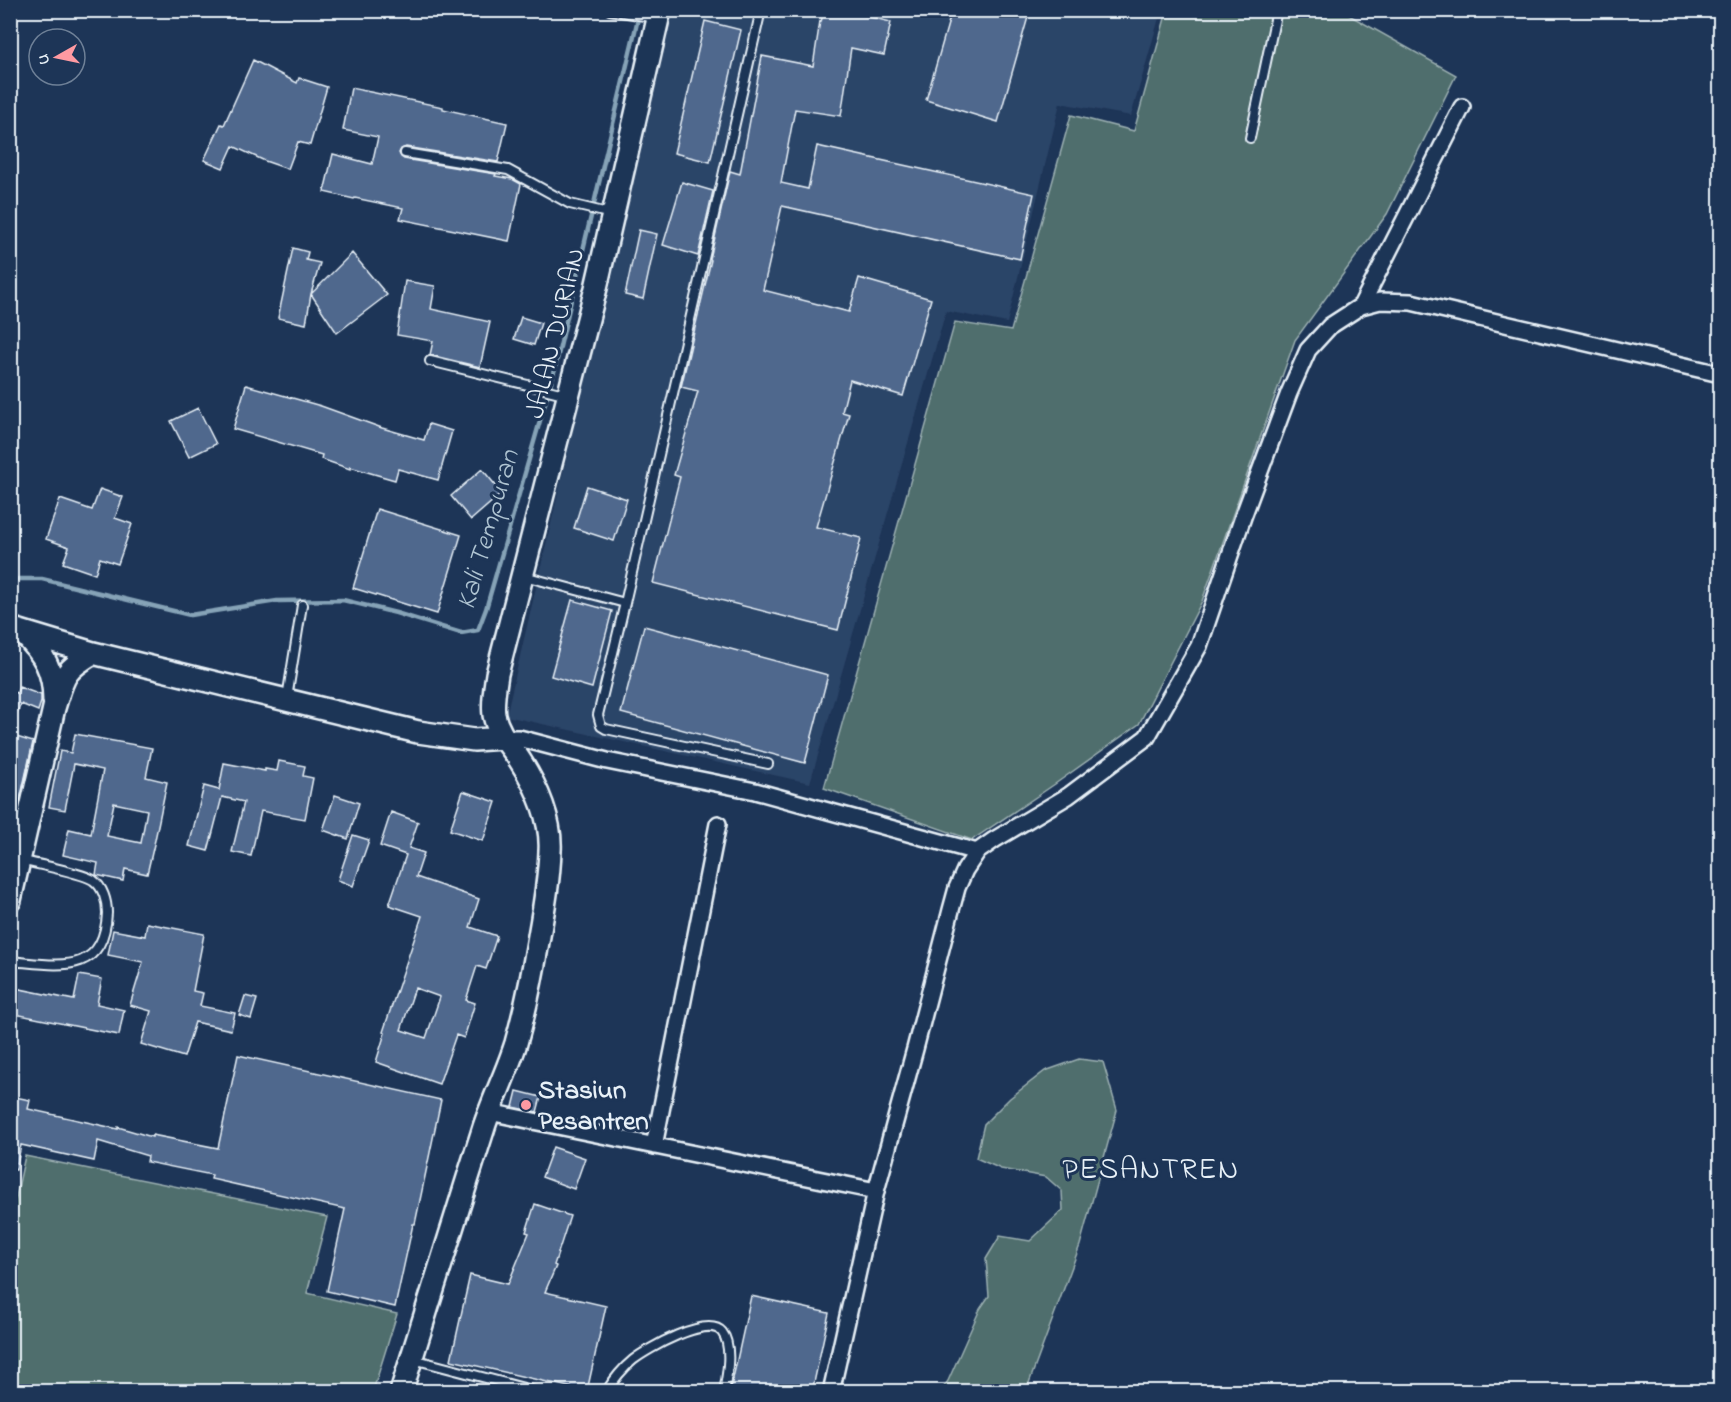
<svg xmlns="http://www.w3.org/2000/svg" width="1731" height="1402" font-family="'Indie Flower',sans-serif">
<rect width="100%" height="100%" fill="#1d3557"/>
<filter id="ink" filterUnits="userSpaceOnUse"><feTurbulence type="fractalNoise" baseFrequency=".0167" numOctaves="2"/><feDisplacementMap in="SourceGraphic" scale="12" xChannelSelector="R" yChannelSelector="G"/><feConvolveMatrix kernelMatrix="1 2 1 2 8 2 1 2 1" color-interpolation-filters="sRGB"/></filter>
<g filter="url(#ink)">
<path fill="#2c4467" d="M671,11H1161L1131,116L1060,103L1007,323L946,311L810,783L506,716Z"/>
<path fill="#506e6d" stroke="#9cb0b2" stroke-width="1.5" d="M1167,11H1342L1456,75L1387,214L1295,340L1202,601L1139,724L1055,784L972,840L824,788L955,322L1011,331L1071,115L1134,131Z
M1079,1059L1103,1062L1117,1110L1080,1245L1026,1391H941L948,1381L980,1309L989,1296L986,1259L1000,1236L1030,1241L1063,1210L1062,1191L1046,1177L1001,1169L976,1158L984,1124L1010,1098L1045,1071Z
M25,1156L327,1217L307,1293L397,1314L373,1391H11V1211H13Z"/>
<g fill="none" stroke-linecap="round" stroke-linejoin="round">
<path stroke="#86a3b7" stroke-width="4.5" d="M10,583L18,579H42L190,615L277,601L343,600L396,613L461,633L478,630L486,609L554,372L640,10"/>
</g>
<path fill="#4f678d" stroke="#e8f1f8" stroke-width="1.5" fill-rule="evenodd" d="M824,10H840L891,22L884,55L851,48L841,116L795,109L781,183L808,189L817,146L1034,194L1020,259L782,206L763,290L849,312L859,278L931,299L903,396L850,380L842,412L849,414L816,527L861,538L838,630L653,583L680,477L674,475L698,391L681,387L711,260L710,259L730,171L740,174L762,56L813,66L820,21L821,22Z
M952,10H1030L998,122L926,100Z
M705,21L741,30L710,162L674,153Z
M253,60L297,83L299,78L327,87L310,145L298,142L288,169L265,161L233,146L223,168L204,160L221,124L224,125Z
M351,88L443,107V109L507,123L498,162L406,147L401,149L399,153L401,157L404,159L496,174L495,176L512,179L521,184L509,241L400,219L403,208L355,198L354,199L324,192L333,154L372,164L378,137L343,130Z
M682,182L713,191L698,256L663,245Z
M639,230L657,234L643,299L625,295Z
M293,248L308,252L306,260L320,263L311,294L306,324L278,318Z
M352,253L387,295L337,333L311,294Z
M405,281L435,286L431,309L490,322L480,367L430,355L433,341L397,335Z
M521,317L541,323L534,345L514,339Z
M246,385L321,406L382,428L424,440L429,424L452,431L438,480L398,469L395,480L350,467V469L321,459L322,455L233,429Z
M198,408L216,444L189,457L171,421Z
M482,469L502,493L471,520L451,496Z
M587,486L627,499L614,541L574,528Z
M100,489L123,497L115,518L132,524L118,564L100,558L95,574L63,563L69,547L46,539L60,499L92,510Z
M377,509L461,535L437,614L353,588Z
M572,600L612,611L592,688L551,676Z
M644,626L828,675L805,763L621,713Z
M19,687L41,695V702L38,711L21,704L10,728V691L17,693Z
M75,734L152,748L146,777L167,782L155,840L147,874L125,869L123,881L96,875L98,863L63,855L69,829L91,834L103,770L74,764L65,810L49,807L60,751L71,753ZM114,803L147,810L141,843L107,836Z
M10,735L33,742L20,800L10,797Z
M279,761L305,766L303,776L313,778L305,819L261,811L251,856L232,852L244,802L222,797L208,851L189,846L204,786L219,790L224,763L265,771V769L277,771Z
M463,791L496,802L483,841L450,830Z
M335,795L359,803L348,839L323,830Z
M391,812L418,822L409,848L424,853L416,877L479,899L470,927L497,936L486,969L477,966L466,1000L475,1003L464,1038L456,1035L439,1084L376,1062L385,1033L383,1032L422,916L389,905L406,855L380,846ZM415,988L440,997L426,1038L401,1030Z
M353,835L369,840L353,886L338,880Z
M147,923L204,934L193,991L203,993L200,1006L235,1013L231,1030L195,1022L184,1057L141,1044L151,1011L130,1005L143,962L108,955L113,930L145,936Z
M79,975L102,979L97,1004L124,1010L119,1035L10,1013L15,988L74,1000Z
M245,996L257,999L251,1019L239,1015Z
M238,1055L441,1100L415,1224H413L395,1307L327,1291L345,1209L211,1179L212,1175L147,1162L148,1156L98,1141L94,1161L21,1145L16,1170H10V1096L30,1100L28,1109L118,1129V1127L152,1137V1135L218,1148Z
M517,1091L541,1097L537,1112L513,1107Z
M553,1147L585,1158L574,1189L542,1177Z
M535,1204L570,1216L554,1265L556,1266L545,1292L606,1306L587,1391L451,1360L470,1275L508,1284L529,1233L526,1232Z
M751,1296L829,1313L812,1392H730Z"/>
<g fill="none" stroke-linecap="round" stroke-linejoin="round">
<defs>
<path id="service" d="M610,10L656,18
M1250,138L1277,10
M405,153L508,170L570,204L612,214
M430,361L568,395
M524,576L625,603L761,10
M625,603L598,715L601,726L606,729L768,764
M287,698L302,605
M10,961C58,965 104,977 107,913C107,901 103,887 93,880C80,872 38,865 21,860
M413,1359L539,1392
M606,1392C614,1379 622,1369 633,1360C647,1349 708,1314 722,1332C733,1346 727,1376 724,1392"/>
<path id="minor" d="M1361,306L1462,107
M503,738H519L607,761L755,791L977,852
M489,1112L876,1191
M654,1146L718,824
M831,1392L876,1191L915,1049L951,910L957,888L965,870L977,852L994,840L1068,796L1147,737L1199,646L1243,517L1289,393L1308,350L1330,326L1361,306L1380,301L1411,302L1720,374"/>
<path id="secondary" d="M10,628L93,653L418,732L474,740L503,738
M22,632C44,654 54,670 54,701
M10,900L54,708C64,676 63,671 93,653
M401,1392C429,1303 456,1215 484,1127C493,1099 507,1072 516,1043C526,1008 533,972 539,936C544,908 549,880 550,851C552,821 537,787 521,762C511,746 498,734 494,715C492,702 495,688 497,674L596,288L660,10"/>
</defs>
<use href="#service" stroke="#e8f1f8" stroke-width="12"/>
<use href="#minor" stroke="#e8f1f8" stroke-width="20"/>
<use href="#secondary" stroke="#e8f1f8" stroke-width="26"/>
<use href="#service" stroke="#1d3557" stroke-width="8"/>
<use href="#minor" stroke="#1d3557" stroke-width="15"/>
<use href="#secondary" stroke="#1d3557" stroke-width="21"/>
</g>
</g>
<circle fill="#ff9aa2" stroke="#1d3557" stroke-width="2" cx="526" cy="1105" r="6"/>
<g text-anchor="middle" stroke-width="6" stroke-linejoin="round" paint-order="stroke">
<g font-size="27" fill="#e8f1f8" stroke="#1d3557">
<text transform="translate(554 333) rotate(-76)" y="9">JALAN DURIAN</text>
</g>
<g font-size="27" font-weight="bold" fill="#e8f1f8" stroke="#1d3557" text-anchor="start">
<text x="538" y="1098">Stasiun<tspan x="538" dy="31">Pesantren</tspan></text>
</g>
<g font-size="28" font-style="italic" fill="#afc4d2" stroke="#1d3557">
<text transform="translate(486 529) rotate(-74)" y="10">Kali Tempuran</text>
</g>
<g font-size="30" letter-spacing="1.5" fill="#e8f1f8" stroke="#1d3557">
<text x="1151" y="1178">PESANTREN</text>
</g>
</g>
<rect width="1731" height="1402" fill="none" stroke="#1d3557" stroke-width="36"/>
<rect x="18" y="18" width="1695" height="1366" fill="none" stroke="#e8f1f8" stroke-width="2" filter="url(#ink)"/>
<g transform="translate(57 57) rotate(261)"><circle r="28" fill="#1d3557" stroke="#6e8097" stroke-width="1.5"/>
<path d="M0-4.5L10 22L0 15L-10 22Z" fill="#ff9aa2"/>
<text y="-9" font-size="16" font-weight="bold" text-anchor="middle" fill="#e8f1f8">U</text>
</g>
</svg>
